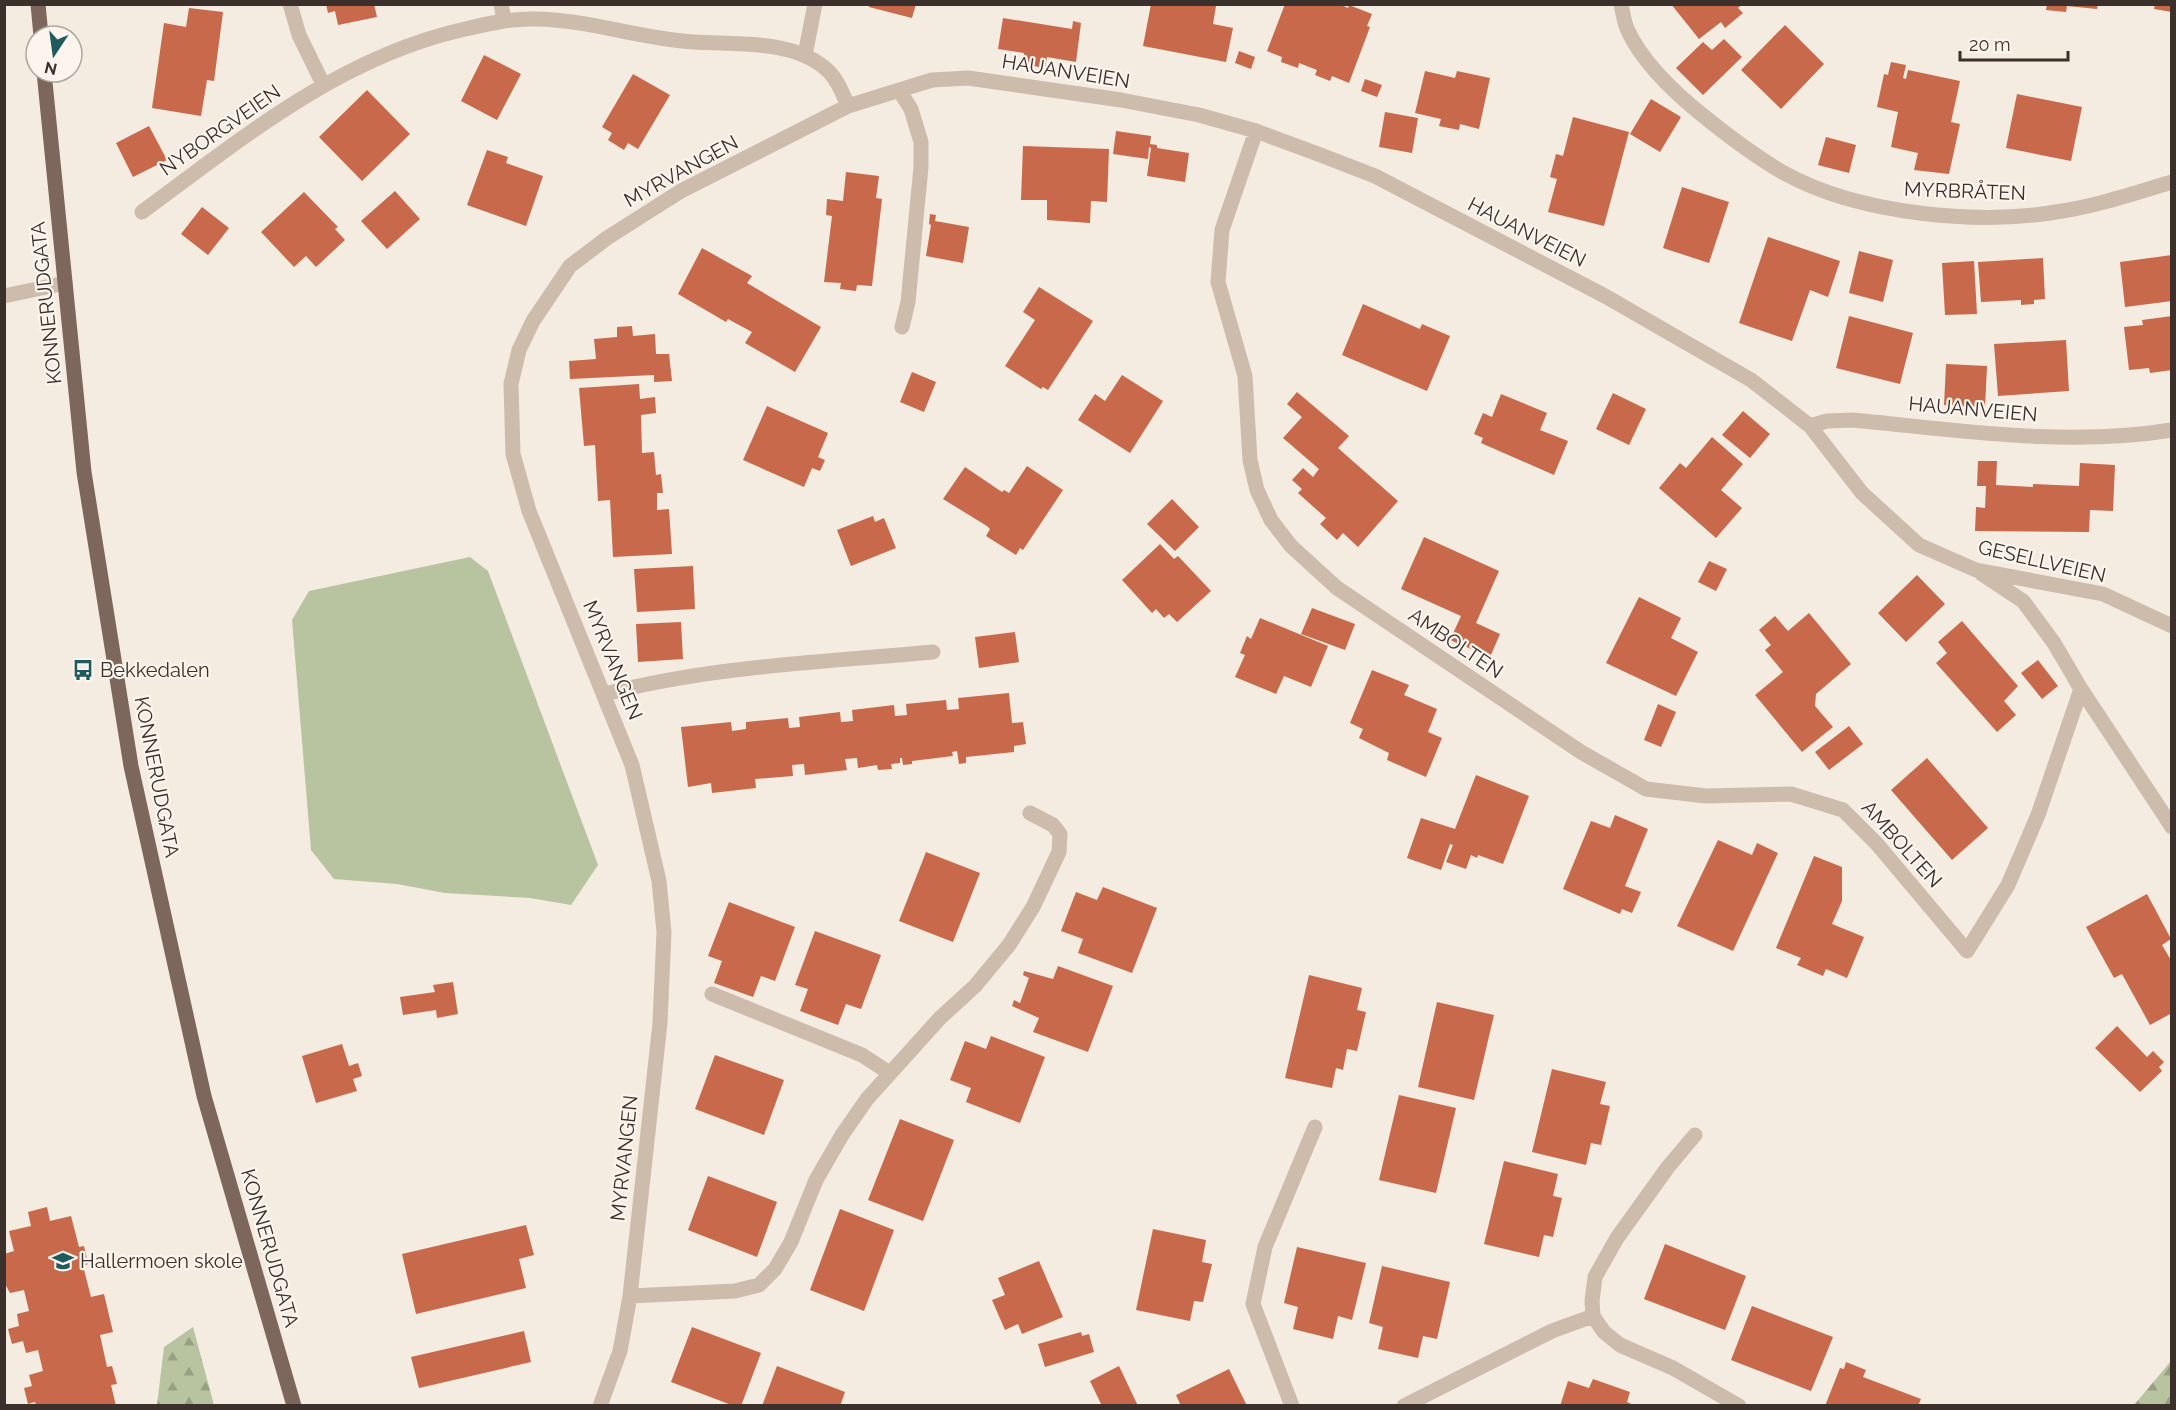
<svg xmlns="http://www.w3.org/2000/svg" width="2176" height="1410" font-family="Raleway,sans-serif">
<defs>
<pattern id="forest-firs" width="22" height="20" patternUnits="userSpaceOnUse" patternTransform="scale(1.5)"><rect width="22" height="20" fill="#b8c4a0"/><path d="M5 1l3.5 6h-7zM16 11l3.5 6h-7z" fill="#97a083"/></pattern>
</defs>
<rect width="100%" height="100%" fill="#f4ebe1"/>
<path fill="url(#forest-firs)" d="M193,1327L214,1405H157L164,1347Z
M2171,1361V1405H2134Z"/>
<path fill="#b8c4a0" d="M470,557L488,571L598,865L571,905L530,898L445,893L397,884L334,879L311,850L292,620L309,591Z"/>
<path fill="#c8694b" d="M326,4H374L377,17L338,25L335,11L328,13Z
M869,4H916L912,18L869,7Z
M1151,4L1216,6L1213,24L1233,28L1226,62L1143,46Z
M1285,4H1339L1348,8L1349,5L1372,14L1367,26L1370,27L1349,83L1332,76L1330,81L1315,75L1317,70L1299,63L1298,68L1281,62L1282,57L1267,51Z
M1671,4H1742L1738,8L1743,13L1725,28L1721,22L1699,39Z
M2047,4H2098L2097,9L2067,6L2066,12L2046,10Z
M2155,4H2172V12L2154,9Z
M189,8L223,12L214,81L207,80L201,116L152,108L164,23L186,27Z
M1003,18L1072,29L1073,21L1081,23L1076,62L1047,57L1045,68L1022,64L1024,53L998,49Z
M1785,25L1824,64L1781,109L1741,70Z
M1724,39L1742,57L1703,95L1676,68L1703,42L1712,50Z
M1239,51L1255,57L1251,69L1235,63Z
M484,55L521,74L497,120L461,101Z
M1891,62L1906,65L1903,78L1906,79L1908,70L1960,81L1951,122L1960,124L1949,174L1914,170L1918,153L1891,147L1898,112L1877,107L1884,74L1888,75Z
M1425,71L1455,78L1457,71L1490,78L1479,129L1460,124L1459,130L1439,126L1441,119L1415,113Z
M633,74L670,95L638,149L628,143L624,150L608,140L612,133L602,127Z
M1365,79L1382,85L1377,97L1361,91Z
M367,90L410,134L362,181L319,137Z
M2017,94L2082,107L2071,161L2006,148Z
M1651,99L1681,117L1660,152L1630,134Z
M1385,112L1418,118L1412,153L1379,147Z
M1573,117L1629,132L1604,226L1548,212L1557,179L1550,177L1556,154L1563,156Z
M149,126L167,160L133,177L116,143Z
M1116,131L1151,136L1150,144L1157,145V148L1189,153L1185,182L1147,176L1151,148L1149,147L1148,159L1113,154Z
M1826,137L1856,145L1849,173L1818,165Z
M1023,146L1109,149L1107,202L1091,201L1090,223L1047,220V200H1021Z
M487,150L508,157L506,163L543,176L526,226L467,205Z
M846,172L879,176L876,198L882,199L872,286L857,285L856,291L840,289L841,283L824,282L832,216L826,215L827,199L843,201Z
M1682,187L1729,202L1709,263L1663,248Z
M395,191L420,219L387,249L361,221Z
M304,192L338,227L335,229L345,240L316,267L306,256L294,267L261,232Z
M202,207L229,228L208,255L181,234Z
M930,214L936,215L935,221L969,227L963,263L926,256L931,225L929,224Z
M1768,237L1840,261L1828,297L1810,290L1792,341L1739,323Z
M702,248L752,276L747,283L821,327L795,372L745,343L752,332L728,319L726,322L678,294Z
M1859,251L1893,260L1883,302L1849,293Z
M2172,255V301L2125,307L2120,262Z
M2043,258L2045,299L2034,300V304L2021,305V300L1981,302L1978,262Z
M1974,261L1977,314L1945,315L1942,263Z
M1039,287L1093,321L1048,390L1043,387L1041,389L1005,366L1035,320L1023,312Z
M1363,304L1420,329L1422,324L1450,336L1427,391L1342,355Z
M1849,316L1913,333L1900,384L1836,368Z
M2172,316V370L2150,373L2149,368L2129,370L2124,327L2143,325L2142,320Z
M632,326L633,336L655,334L656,354H669L672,381L654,382V375L570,379L569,361L596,359L594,339L617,337V327Z
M2066,340L2069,391L1998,396L1994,344Z
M1946,364L1987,366L1985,408L1944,405Z
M912,372L936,382L924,412L900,402Z
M1122,375L1163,401L1130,453L1078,420L1095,394L1105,401Z
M639,384L640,399L655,397L656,413L641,415L642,453L654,452L656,475L661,474L663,493H657V510L669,509L672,554L613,557L610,500L598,501L595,445L584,446L579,388Z
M1297,392L1349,436L1338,448L1398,501L1358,547L1343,533L1337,540L1320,524L1326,518L1298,493L1302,489L1292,480L1303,468L1313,477L1319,469L1283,438L1302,417L1287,404Z
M1613,393L1646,409L1629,445L1596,429Z
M1501,394L1547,413L1540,430L1568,441L1554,475L1481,443L1483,438L1474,434L1483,413L1492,417Z
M767,406L828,433L818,457L825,460L820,471L812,468L804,487L743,460Z
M1743,411L1770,434L1750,458L1722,435Z
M1712,437L1743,464L1721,490L1742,508L1716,538L1659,488L1680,463L1686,468Z
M1978,461H1997L1996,485L2033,487V484L2079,486L2080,463L2115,465L2113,511L2090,510L2089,532L1975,531L1976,507L1985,508L1986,486H1977Z
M1027,466L1063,490L1023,550L1020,548L1016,555L986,536L990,529L987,526L943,499L965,467L1002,492L1004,490L1009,493Z
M1172,499L1199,527L1175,551L1147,524Z
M873,516L875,522L884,518L896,548L851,566L837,530Z
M1424,537L1499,571L1476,623L1500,634L1490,657L1450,640L1461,616L1401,589Z
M1160,544L1174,559L1178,556L1211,591L1177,622L1169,614L1164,618L1156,609L1152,613L1122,580Z
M1709,561L1727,569L1716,591L1698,582Z
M693,566L695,609L637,612L634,569Z
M1917,575L1945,604L1906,642L1878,613Z
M1639,597L1681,618L1671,638L1698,652L1676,696L1606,663Z
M1312,608L1355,624L1345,650L1301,634Z
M1809,613L1851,664L1816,694L1815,706L1833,727L1802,752L1755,695L1783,672L1765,650L1771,645L1759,630L1775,616L1788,631Z
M1260,618L1328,646L1311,687L1284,676L1276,694L1235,677L1245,655L1240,653L1247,636L1251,639Z
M1962,621L2018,686L2004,701L2016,715L1997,732L1936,663L1947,653L1938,642Z
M681,622L683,659L638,662L636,624Z
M1015,632L1019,662L979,668L975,637Z
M2038,660L2058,686L2042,699L2021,673Z
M1372,670L1409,685L1404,695L1437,709L1428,732L1442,738L1426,777L1387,760L1389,753L1359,738L1363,729L1350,723Z
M1009,693L1012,723L1023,722L1026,744L1014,746V752L966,757V763L959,764L957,751L952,752L953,756L912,761V764L903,765L902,758H900V763L891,764L892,769L878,770L877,765L858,768L857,758L845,759L847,770L805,775L804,764L792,765L793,776L755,779L756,788L712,793L711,783L688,787L681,727L731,722L732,731L746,729V722L788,718L789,728L800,727L799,717L840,712L841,722L853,721L852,710L894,705L895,716L907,715L906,704L946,700L947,710L959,709L958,698Z
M1658,704L1676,712L1661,747L1644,740Z
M1849,726L1863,744L1829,770L1815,752Z
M1927,758L1988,828L1952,860L1891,790Z
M1476,775L1529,796L1503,864L1478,855L1477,858L1471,855L1466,869L1446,862L1453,845L1450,844L1441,870L1407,858L1421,818L1455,829Z
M1615,815L1648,829L1625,886L1641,892L1632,913L1622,909L1620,914L1563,889L1591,821L1610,828Z
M1718,840L1752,855L1757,843L1778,853L1733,951L1677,926Z
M926,852L980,873L953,942L899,921Z
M1814,856L1842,867V901L1832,924L1864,937L1847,978L1826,969L1823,976L1797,965L1801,958L1776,948Z
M1103,887L1157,908L1132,973L1078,953L1083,939L1061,931L1076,892L1097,900Z
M2147,894L2171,939L2162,945L2172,962V1013L2150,1025L2122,974L2114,978L2086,927Z
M729,902L795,927L775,981L761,976L753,997L714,983L722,961L708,956Z
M815,931L881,955L861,1009L846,1004L838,1025L800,1011L808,989L795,985Z
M1058,966L1113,986L1088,1052L1033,1032L1039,1018L1012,1006L1014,1000L1020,1003L1029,978L1023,975L1024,971L1053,979Z
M1309,975L1362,988L1357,1010L1366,1012L1357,1051L1347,1049L1343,1070L1336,1068L1332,1088L1285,1078Z
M453,982L458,1014L437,1018L436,1010L403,1015L400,997L435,992L433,985Z
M1437,1002L1494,1015L1474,1100L1418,1087Z
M2117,1026L2147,1057L2153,1051L2164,1062L2159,1067L2162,1071L2140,1092L2095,1048Z
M991,1036L1045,1057L1020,1123L966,1102L971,1088L950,1080L965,1041L986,1049Z
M342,1044L349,1066L358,1063L362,1076L353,1079L357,1091L316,1103L302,1056Z
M715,1055L784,1080L764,1135L695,1109Z
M1552,1069L1606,1082L1600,1104L1610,1106L1601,1145L1591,1143L1586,1165L1532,1152Z
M1399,1095L1456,1108L1436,1193L1379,1180Z
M900,1119L954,1140L923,1221L868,1200Z
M1504,1161L1558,1174L1553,1196L1562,1198L1553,1237L1544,1235L1539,1257L1484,1244Z
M708,1176L777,1202L757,1257L688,1230Z
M47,1207L50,1221L71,1216L79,1247L84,1246L88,1264L83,1266L91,1297L104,1294L113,1332L100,1335L107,1367L112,1366L117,1384L111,1385L116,1406H36L35,1402L28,1404L24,1388L32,1386L29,1375L43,1371L38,1350L26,1353L23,1341L12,1344L8,1329L19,1326L17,1314L29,1311L24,1290L10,1293L4,1282V1254L14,1251L9,1231L31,1226L28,1212Z
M840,1209L894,1230L864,1311L810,1290Z
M526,1225L534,1255L519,1259L526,1288L416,1314L402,1254Z
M1153,1229L1206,1240L1202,1262L1212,1264L1203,1302L1194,1301L1190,1321L1136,1310Z
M1665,1244L1746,1276L1725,1330L1644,1299Z
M1297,1247L1366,1263L1352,1320L1338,1316L1333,1339L1293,1329L1298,1307L1284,1303Z
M1039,1261L1063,1317L1022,1334L1018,1324L1005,1330L992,1300L1005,1295L998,1278Z
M1382,1266L1450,1282L1437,1339L1423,1336L1418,1358L1378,1349L1383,1327L1369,1323Z
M1752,1306L1833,1337L1811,1391L1731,1360Z
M692,1327L761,1353L741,1406H734L671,1382Z
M524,1331L531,1362L419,1388L411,1357Z
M1081,1332L1082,1336L1089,1334L1094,1352L1045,1367L1038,1344Z
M1846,1362L1866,1370L1863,1377L1921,1399L1918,1406H1825L1840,1368L1844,1369Z
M777,1366L845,1392L840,1406H762Z
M1119,1366L1138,1406H1102L1090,1381Z
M1229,1369L1247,1406H1181L1176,1395Z
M1593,1379L1630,1392L1627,1402L1636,1406H1560L1568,1381L1589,1388Z"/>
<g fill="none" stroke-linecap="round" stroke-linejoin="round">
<path stroke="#cdbbac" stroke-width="15" d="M290,4L299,35L323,84
M501,4L504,20
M1621,4C1623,13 1624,23 1628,31C1644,65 1677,95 1706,118C1731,138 1756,157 1784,173C1858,214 1979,226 2062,211C2100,205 2135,193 2172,182
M805,55L815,4
M899,90L911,109L921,142V167L908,302L902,327
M1256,131L1222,230L1218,282L1245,376L1250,460L1257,490L1271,520L1291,546L1337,588L1581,752L1646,789L1706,796L1791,794L1843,810L1877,844L1967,951L2008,885L2038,815L2081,689L2054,643L2023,601L1982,574
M142,212C241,139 339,58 461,30C487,24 511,18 537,19C590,20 641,39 694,42C735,45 791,39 825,68C837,78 842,92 848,106
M4,296L65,283
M1810,426L1827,421L1853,420C1958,430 2066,447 2172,430
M2081,689L2172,827
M605,694C711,666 824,662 933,652
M712,994L862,1055L888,1072
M1695,1135L1668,1167L1617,1238L1595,1277L1592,1301L1593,1316L1604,1332L1620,1345L1673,1368L1739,1406
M630,1296L735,1291L759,1285L775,1269L791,1242L816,1180L842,1135L867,1099L940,1018L975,986L1009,945L1033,907L1059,852L1060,834L1053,825L1030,813
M600,1406L620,1351L630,1296L660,1023L664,932L659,881L632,765L529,511L513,454L511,384L519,350L533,321L570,266L607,238L681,191L848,106L932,80L968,78L1121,100L1199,115L1256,131L1318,154L1375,176L1605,296L1751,380L1810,426L1862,493L1919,545L1976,570L2103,594L2172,626
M1292,1406L1253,1304L1265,1247L1315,1127
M1404,1406L1552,1331L1593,1316"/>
<path stroke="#7d675c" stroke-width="15" d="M38,4L41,36
M44,72L84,472L131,766L204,1096L294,1406"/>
</g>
<defs>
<symbol id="bus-bare" viewBox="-9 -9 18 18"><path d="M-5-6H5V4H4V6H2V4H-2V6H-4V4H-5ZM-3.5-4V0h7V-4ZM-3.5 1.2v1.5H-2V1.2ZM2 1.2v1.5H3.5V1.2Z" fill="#1f5a5e" stroke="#fbf5ee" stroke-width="2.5" paint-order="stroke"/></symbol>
<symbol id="school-bare" viewBox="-9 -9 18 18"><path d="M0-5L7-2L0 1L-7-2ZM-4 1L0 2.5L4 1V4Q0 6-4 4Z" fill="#1f5a5e" stroke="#fbf5ee" stroke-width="2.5" paint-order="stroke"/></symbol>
</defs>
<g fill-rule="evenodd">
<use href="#bus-bare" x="68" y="655" width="30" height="30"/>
<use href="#school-bare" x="48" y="1246" width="30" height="30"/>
</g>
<g text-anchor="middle" stroke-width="4.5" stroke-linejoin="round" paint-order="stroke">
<g font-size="20" fill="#3b302b" stroke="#fbf5ee">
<text transform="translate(1066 71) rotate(9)" y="7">HAUANVEIEN</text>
<text transform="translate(220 130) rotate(-35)" y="7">NYBORGVEIEN</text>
<text transform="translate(681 171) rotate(-29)" y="7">MYRVANGEN</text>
<text transform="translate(1965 191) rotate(2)" y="7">MYRBRÅTEN</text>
<text transform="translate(1527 232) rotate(27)" y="7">HAUANVEIEN</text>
<text transform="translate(46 303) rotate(-96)" y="7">KONNERUDGATA</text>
<text transform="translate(1973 409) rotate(5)" y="7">HAUANVEIEN</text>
<text transform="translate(2042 561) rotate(13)" y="7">GESELLVEIEN</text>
<text transform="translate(1456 643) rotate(34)" y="7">AMBOLTEN</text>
<text transform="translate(613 660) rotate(68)" y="7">MYRVANGEN</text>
<text transform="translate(157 777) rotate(79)" y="7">KONNERUDGATA</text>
<text transform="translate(1902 844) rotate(48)" y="7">AMBOLTEN</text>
<text transform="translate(624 1158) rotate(-84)" y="7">MYRVANGEN</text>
<text transform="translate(270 1248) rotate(74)" y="7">KONNERUDGATA</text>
</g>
<g font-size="20" fill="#3b302b" stroke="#fbf5ee" text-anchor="start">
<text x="100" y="677">Bekkedalen</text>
<text x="80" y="1268">Hallermoen skole</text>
</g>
</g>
<rect width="2176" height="1410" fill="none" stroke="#3b302b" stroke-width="12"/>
<g transform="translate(54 54) rotate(193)"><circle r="28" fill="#fbf5ee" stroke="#aea6a0" stroke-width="1.5"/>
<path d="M0-4.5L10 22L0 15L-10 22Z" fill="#1f5a5e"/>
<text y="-9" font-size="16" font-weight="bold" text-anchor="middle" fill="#3b302b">N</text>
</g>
<path d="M1960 51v9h108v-9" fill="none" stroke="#3b302b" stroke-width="3"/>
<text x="1969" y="51" font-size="18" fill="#3b302b" stroke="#fbf5ee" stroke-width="4.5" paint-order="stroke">20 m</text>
</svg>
